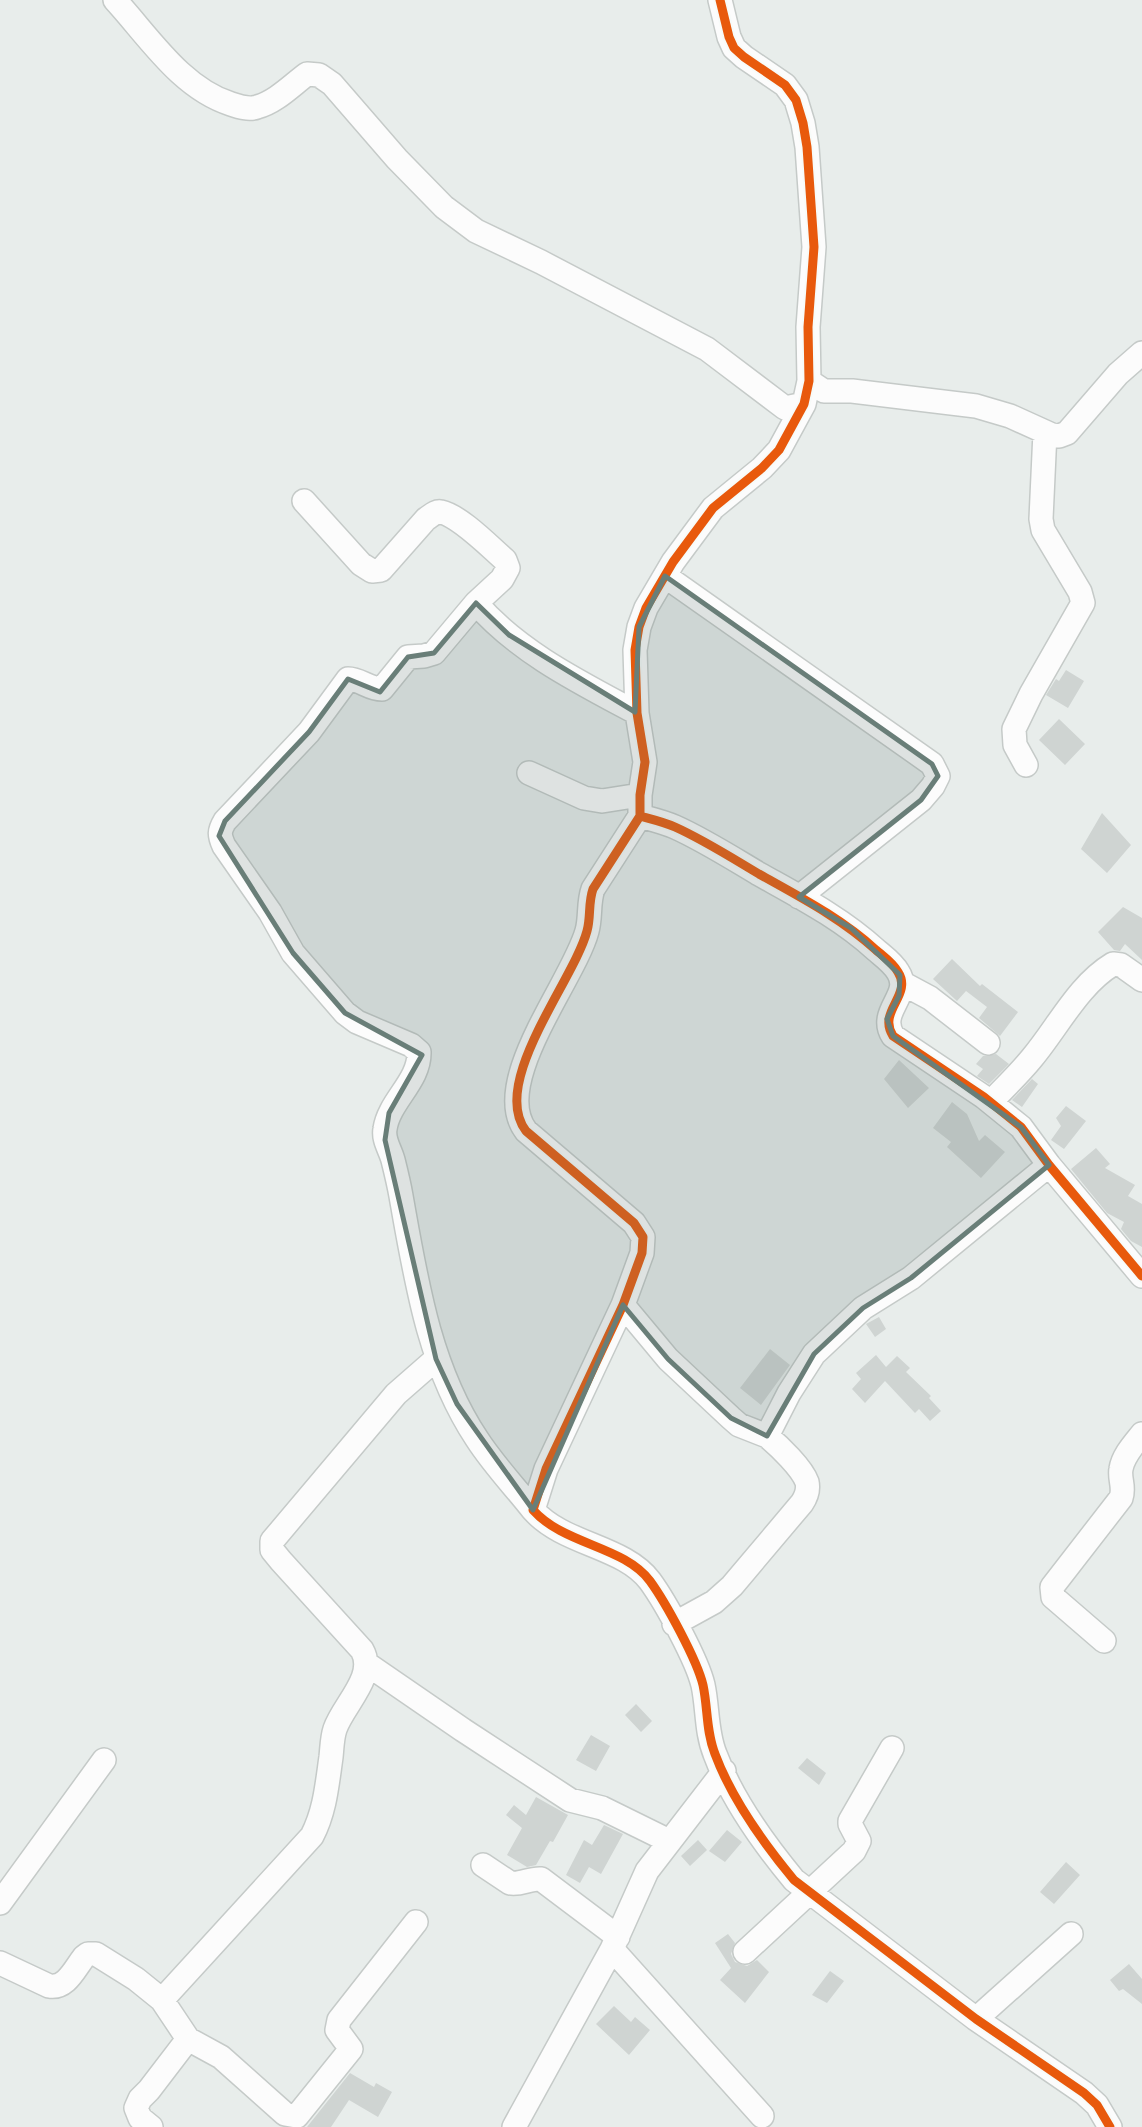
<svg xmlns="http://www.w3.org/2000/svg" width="1142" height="2127" font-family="'Fira Sans',sans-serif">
<rect width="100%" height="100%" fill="#e8edeb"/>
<path fill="#cfd4d2" d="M1066,670L1084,681L1068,708L1046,695L1056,679L1059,681Z
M1059,719L1085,744L1065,765L1039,740Z
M1102,813L1131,845L1107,873L1081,849Z
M1123,907L1142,918V960L1125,944L1120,951L1114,950L1098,932Z
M952,959L980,986L982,984L1018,1012L1000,1036L979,1018L987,1007L966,991L957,1001L933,979Z
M996,1054L1009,1064L989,1084L977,1076L983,1069L976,1064L983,1056Z
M899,1060L929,1088L908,1108L884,1079Z
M1032,1079L1038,1084L1022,1107L1012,1100Z
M952,1102L967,1114L979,1141L985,1135L1005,1152L981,1178L947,1147L951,1142L933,1128Z
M1066,1106L1086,1121L1064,1149L1051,1140L1061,1126L1056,1118Z
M1096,1148L1110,1164L1105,1168L1135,1185L1128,1196L1142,1204V1247L1131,1241L1121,1229L1124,1222L1107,1213L1071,1169Z
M879,1317L886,1329L875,1337L866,1324Z
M770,1349L790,1365L761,1405L740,1388Z
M876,1355L886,1367L897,1356L910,1368L906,1372L931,1396L929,1398L941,1411L930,1421L919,1409L915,1413L885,1381L865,1403L852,1389L861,1379L856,1373Z
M636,1704L652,1721L641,1732L625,1715Z
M591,1735L610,1746L596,1771L576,1760Z
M807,1758L826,1773L819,1785L798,1768Z
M536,1797L568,1815L553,1842L550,1841L536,1865L527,1867L507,1855L522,1828L506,1815L514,1805L526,1815Z
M604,1825L623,1834L601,1874L589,1867L580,1883L566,1875L584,1840L592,1845Z
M727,1830L742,1842L725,1862L709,1851Z
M698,1840L707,1850L690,1866L681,1856Z
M1066,1862L1080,1875L1054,1904L1040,1892Z
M728,1934L735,1943L731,1954L735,1962L747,1966L757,1960L769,1972L745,2003L720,1980L731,1968L715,1943Z
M1129,1964L1142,1979V2004L1123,1989L1119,1991L1110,1980Z
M830,1971L844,1981L827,2003L812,1995Z
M614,2006L631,2022L635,2017L650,2030L629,2055L596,2024Z
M350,2073L374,2087L376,2083L392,2092L378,2117L349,2100L331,2127H307Z"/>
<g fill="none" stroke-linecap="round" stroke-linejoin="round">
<defs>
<path id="minor" d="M115,0C149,37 181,88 231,104C240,107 249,110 257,107C276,102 292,85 307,74L319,75L332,84L397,159L444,207L476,231L541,262L707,349L785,408L804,404
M720,0L729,37L734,48L744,57L785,85L796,100L803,123L807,147L814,247L808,327L809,381L804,404L779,450L762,468L713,508L673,562L646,608L639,627L635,650L637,713L645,762L640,795V816C651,819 664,822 675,827C704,840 732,858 759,874C800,897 841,918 876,950C883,956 893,963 898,972C913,995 877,1011 893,1036L984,1097L1021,1127L1049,1165L1142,1276
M809,381L824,391H852L976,406L1010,416L1052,435L1059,436L1067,433L1118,374L1142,353
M304,501L361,564L372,571L381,570L426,519C431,516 435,511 441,512C460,516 490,547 505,560L508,568L502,579L476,603
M665,576L932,764L938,776L933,786L921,800L799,897
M1026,765L1015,745L1014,729L1031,694L1083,603L1080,592L1043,530L1041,519L1045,432
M529,773L584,798L602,801L640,795
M640,816L593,889C588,903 591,917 587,931C574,980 489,1083 526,1131L634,1223L643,1237L642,1253L623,1305L546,1469L533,1510C564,1545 624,1546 650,1581C666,1603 697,1660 703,1685C708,1708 706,1732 715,1754C731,1797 765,1845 794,1880L976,2019L1084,2093L1097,2105L1110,2127
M902,983L930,998L988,1043
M991,1102C1004,1088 1019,1074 1032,1058C1058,1027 1078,985 1113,964L1121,965L1142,980
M623,1305L668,1359L731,1418L739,1425L767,1436
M533,1510C515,1487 493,1464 477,1439C429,1367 416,1280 401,1196C399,1184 396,1172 393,1160C390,1149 383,1140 385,1129C389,1101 420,1081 419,1052L411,1045L357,1022L345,1013L293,953L270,912L224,846C219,835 219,831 225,821L309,732L348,679C360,679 369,689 382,689L408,657L424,656L434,653L476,603C518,652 581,683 637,713
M674,1624L714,1602L732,1586L802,1503C806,1497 809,1491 807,1482C802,1468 779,1446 767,1436L789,1393L814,1354L863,1308L911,1278L1049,1165
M1104,1641L1053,1597L1052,1587L1121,1498C1125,1487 1119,1479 1121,1469C1123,1456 1134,1444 1142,1434
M367,1664L463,1730L570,1800L602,1808L669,1841
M483,1865L510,1883C521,1885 530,1878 541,1879L618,1937
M0,1903L104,1760
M612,1949L762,2116
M745,1952L854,1851L859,1841L850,1824V1821L892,1748
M0,1963L49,1986C66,1989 74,1970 84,1957L88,1954H96L136,1979L162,2000L188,2039L149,2090L140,2099L136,2108L140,2118L151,2127
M162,2000L312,1836C325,1811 327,1785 331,1757C332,1748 332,1738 335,1729C343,1705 377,1676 362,1650L281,1561L272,1550V1541L396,1394L436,1359
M976,2019L1071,1934
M188,2039L221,2057L285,2114L297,2116L351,2049L337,2030L339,2020L416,1922
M514,2127L612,1949L647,1871L724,1771"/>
</defs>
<use href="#minor" stroke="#c5cac8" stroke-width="26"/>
<use href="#minor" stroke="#fcfcfc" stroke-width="23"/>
<defs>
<path id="cycleway" d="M720,0L729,37L734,48L744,57L785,85L796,100L803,123L807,147L814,247L808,327L809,381L804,404L779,450L762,468L713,508L673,562L646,608L639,627L635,650L637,713L645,762L640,795V816C651,819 664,822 675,827C704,840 732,858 759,874C800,897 841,918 876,950C883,956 893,963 898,972C913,995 877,1011 893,1036L984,1097L1021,1127L1049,1165L1142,1276
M640,816L593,889C588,903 591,917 587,931C574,980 489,1083 526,1131L634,1223L643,1237L642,1253L623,1305L546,1469L533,1510C564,1545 624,1546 650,1581C666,1603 697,1660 703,1685C708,1708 706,1732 715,1754C731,1797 765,1845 794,1880L976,2019L1084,2093L1097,2105L1110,2127"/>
</defs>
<use href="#cycleway" stroke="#f7fbf9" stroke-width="13"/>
<use href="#cycleway" stroke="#e8590c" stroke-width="9"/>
</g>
<path fill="#697e78" fill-opacity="0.2" stroke="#697e78" stroke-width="5" stroke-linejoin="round" d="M665,576L932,764L938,776L921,800L799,897L851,928L900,975L899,996L887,1019L893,1036L1021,1127L1049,1165L911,1278L863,1308L814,1354L767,1436L731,1418L668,1359L623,1305L533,1510L457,1404L436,1359L385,1140L389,1113L422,1055L345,1013L293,953L219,836L225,821L309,732L348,679L380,692L408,657L434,653L476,603L509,635L635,712L639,627Z"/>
</svg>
